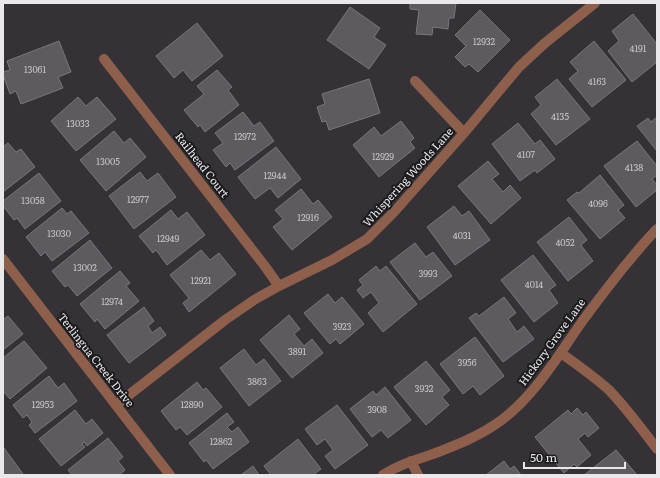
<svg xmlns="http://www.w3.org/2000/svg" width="660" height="478" font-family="Literata,serif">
<rect width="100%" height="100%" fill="#343237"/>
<path fill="#5d5b60" stroke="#79767c" d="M410,3H456L454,18H449L448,29L433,27L432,35L416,34L419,10L410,9Z
M350,7L380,28L374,37L386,45L369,69L327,40Z
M480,10L510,40L478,72L469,64L465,67L455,57L466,46L455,35Z
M633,14L657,44V62L632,82L608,51L619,41L612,31Z
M197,23L223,56L192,81L183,70L174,78L156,56Z
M59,41L71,72L58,77L63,88L21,104L16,91L10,94L3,75V72L10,70L7,61Z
M594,41L626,80L592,107L569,79L578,71L570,62Z
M217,70L232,87L228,90L239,105L205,132L200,125L198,127L184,110L204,94L197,86Z
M369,79L380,113L329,130L326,121L322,122L317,107L325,104L322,94Z
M557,79L590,119L556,145L531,114L541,105L535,97Z
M78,97L86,106L97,97L116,119L76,151L51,121Z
M243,112L254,126L260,122L274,141L235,170L230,163L226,167L213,150L223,143L215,133Z
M657,117V151L637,126L648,118L651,122Z
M401,121L414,138L410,142L415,148L379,177L353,145L374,127L381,136Z
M518,123L535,144L540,140L555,159L537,173L535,170L520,181L492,144Z
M114,131L124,143L130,138L146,157L106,191L80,160Z
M637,141L657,166V175L652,179L657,185V190L636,207L604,166Z
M8,143L16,152L21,149L35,167L3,192V147Z
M276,147L301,179L278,198L270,188L255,199L238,177Z
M488,161L499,174L492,179L503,192L510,185L521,198L491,224L458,186Z
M140,172L147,181L158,173L176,197L134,229L109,196Z
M39,173L61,201L25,229L17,218L14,220L3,206V201Z
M600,175L624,205L618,210L625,218L600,239L567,200L577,192L579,193Z
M301,189L313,204L318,200L332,217L292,250L273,227L283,219L275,210Z
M454,206L462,216L469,211L490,240L455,265L427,227Z
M62,208L67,214L71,211L89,233L52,261L45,252L41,256L26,237Z
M171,210L178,219L187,212L205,235L167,265L156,250L153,253L139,236Z
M569,217L587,240L581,245L593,261L568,281L537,242Z
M90,240L112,268L77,296L68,285L65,287L52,271Z
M415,243L426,257L433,252L452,276L420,300L390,262Z
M201,250L210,260L219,253L236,274L189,312L183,303L189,298L170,275Z
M533,255L556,285L549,290L558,303L534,322L501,280Z
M376,266L380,271L386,266L417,304L383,332L368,313L379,303L371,292L363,298L357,290L363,285L359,280Z
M120,271L130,283L126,286L139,301L105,329L97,319L95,322L80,304Z
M328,294L335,303L342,297L364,324L340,344L336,339L330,344L304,313Z
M504,297L516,313L508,319L517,332L524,326L534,339L503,362L469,318L476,313L479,316Z
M144,307L154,321L148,326L152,333L160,327L166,335L129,363L107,335Z
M289,315L300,329L294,334L304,346L312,339L323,353L292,378L260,340Z
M8,316L23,334L3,350V318L4,319Z
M475,337L504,376L480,395L473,386L463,394L440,364Z
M24,341L47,368L10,399L3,391V358Z
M244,349L256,365L264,359L281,381L249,406L220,368Z
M426,361L450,390L442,397L449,405L426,425L394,387Z
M49,376L58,388L64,383L77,401L35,433L29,425L32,422L27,415L23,418L13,405Z
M197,382L203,390L206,388L222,407L187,435L180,427L176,430L161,411Z
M385,387L411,420L388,438L381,430L372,437L350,409L373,391L376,395Z
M337,405L368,445L335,469L325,456L333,450L325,439L317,445L305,429Z
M577,408L583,415L586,412L599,428L588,437L585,433L578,439L591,455L577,467L574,464L564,473L535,437L568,410L571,414Z
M75,410L86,424L92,419L103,433L87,446L84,442L82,444L85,447L61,466L39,439Z
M227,413L234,422L227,427L232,432L238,427L249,442L213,469L206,460L204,462L189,443Z
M108,438L123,457L118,461L125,470L119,475H72L68,470Z
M298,439L321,469L313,475H271L264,466Z
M4,448L23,474L21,475H3V449Z
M616,450L637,475H584Z
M504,461L510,469L514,466L521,475H486Z
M253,466L259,475H241Z"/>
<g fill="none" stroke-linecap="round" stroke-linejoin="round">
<path stroke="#8e5f4b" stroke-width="10" d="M104,59L264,265L279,286
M415,81L464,133
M3,259L170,475
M561,353C577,365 595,377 610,391C627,409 642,429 657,449
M116,405L225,320L254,300L279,286L332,260L367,239L394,212L464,133L519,67L545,43L595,3
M411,461L418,475
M383,475C398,465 415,460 433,454C457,445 482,435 503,419C535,394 556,359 579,326C593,306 608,287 623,268C634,255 645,241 657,229"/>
</g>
<g text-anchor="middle" stroke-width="4" stroke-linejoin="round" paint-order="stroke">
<g font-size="9" fill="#c7c5c8">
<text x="484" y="45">12932</text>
<text x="638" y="52">4191</text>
<text x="35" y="73">13061</text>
<text x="597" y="85">4163</text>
<text x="560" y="120">4135</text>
<text x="78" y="127">13033</text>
<text x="245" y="140">12972</text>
<text x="526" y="158">4107</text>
<text x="383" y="160">12929</text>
<text x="108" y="165">13005</text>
<text x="634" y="171">4138</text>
<text x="275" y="179">12944</text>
<text x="138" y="203">12977</text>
<text x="33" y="204">13058</text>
<text x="598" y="207">4096</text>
<text x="308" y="221">12916</text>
<text x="59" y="237">13030</text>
<text x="462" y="239">4031</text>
<text x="168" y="242">12949</text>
<text x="565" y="246">4052</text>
<text x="85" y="271">13002</text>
<text x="428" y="277">3993</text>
<text x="201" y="284">12921</text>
<text x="534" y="288">4014</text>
<text x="112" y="305">12974</text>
<text x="342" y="330">3923</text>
<text x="297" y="355">3891</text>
<text x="467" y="366">3956</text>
<text x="257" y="385">3863</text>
<text x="424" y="392">3932</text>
<text x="43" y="408">12953</text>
<text x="192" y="408">12890</text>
<text x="377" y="413">3908</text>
<text x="221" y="445">12862</text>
</g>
<g font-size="11" fill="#eae8eb" stroke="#1b1a1c">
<text transform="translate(202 165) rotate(52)" y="4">Railhead Court</text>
<text transform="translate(408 177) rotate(-48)" y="4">Whispering Woods Lane</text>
<text transform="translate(552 342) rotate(-54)" y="4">Hickory Grove Lane</text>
<text transform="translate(96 360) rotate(52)" y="4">Terlingua Creek Drive</text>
</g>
</g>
<rect width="660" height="478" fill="none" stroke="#eae8eb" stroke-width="8"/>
<path d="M524 462v6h101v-6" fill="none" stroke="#eae8eb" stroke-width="2"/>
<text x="530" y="462" font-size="12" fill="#eae8eb" stroke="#1b1a1c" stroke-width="3" paint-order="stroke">50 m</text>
</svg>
